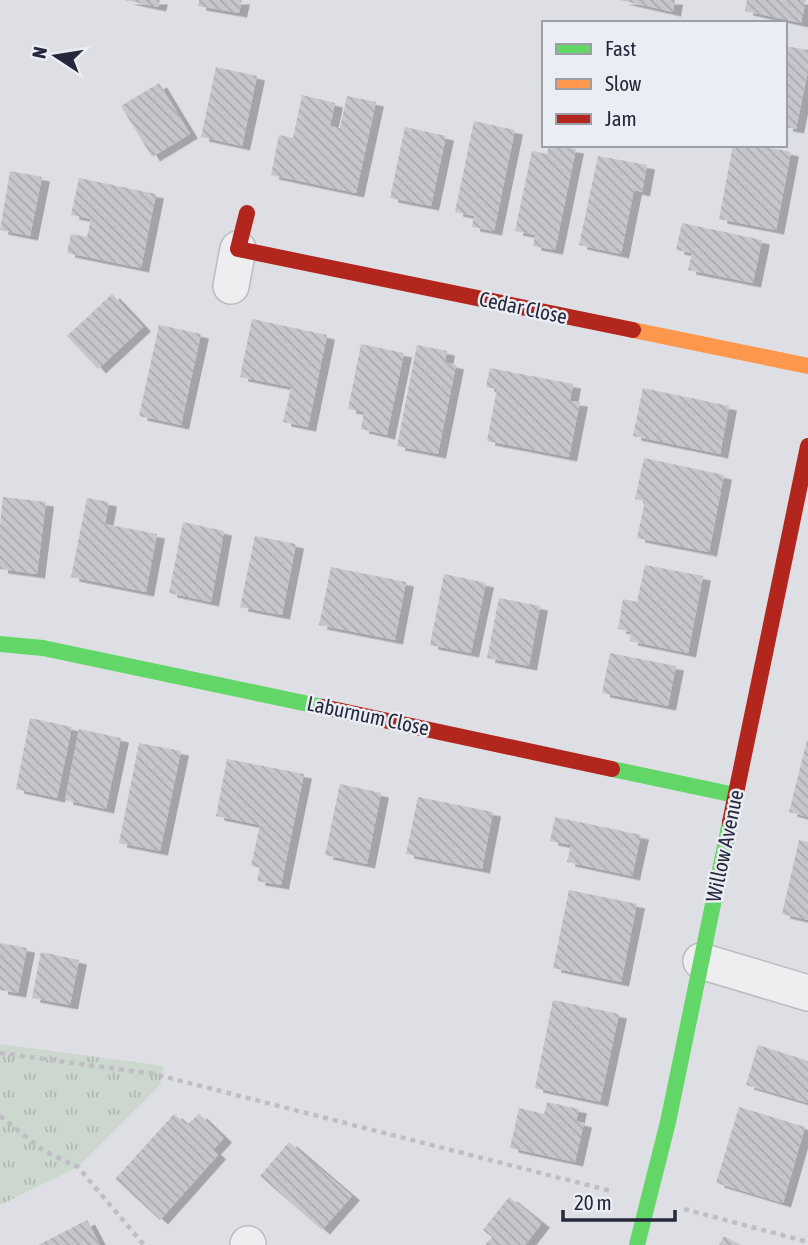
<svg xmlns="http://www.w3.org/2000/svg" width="808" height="1245" font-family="'Asap Condensed',sans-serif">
<defs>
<pattern id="park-tufts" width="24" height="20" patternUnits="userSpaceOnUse" patternTransform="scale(1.75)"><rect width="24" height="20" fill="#ccd7cf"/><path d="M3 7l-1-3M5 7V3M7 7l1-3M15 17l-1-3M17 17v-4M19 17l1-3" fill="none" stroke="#afb9b3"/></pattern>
<pattern id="building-back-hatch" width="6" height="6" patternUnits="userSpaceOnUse" patternTransform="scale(1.75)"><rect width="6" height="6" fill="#c6c6cc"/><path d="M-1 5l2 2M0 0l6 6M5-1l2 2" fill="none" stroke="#aaaab0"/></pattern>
<filter id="shadow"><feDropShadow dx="8" dy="4.5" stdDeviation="0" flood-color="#0004"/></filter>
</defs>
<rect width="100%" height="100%" fill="#dedfe4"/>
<path fill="url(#park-tufts)" d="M0,1044L164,1066L160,1085L78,1167L0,1205Z"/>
<path fill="url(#building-back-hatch)" filter="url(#shadow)" d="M125,0H160L158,7Z
M199,0H242L239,13L198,6Z
M620,0H675L673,12Z
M747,0H806L801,23L745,11Z
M785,46L808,50V71L796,129L785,127Z
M216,67L257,76L242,146L201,137Z
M159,83L190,134L152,157L121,106Z
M302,95L335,103L330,126L340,128L347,96L376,102L356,193L271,175L279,135L293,138Z
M474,121L515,130L494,231L472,227L474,216L455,212Z
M405,127L446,136L431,206L390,198Z
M549,145L576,149L555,250L533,246L535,235L515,231L532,151L547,154Z
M733,145H756L791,152L776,230L719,219Z
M598,156L647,165L642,192L634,190L621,254L579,245Z
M10,171L42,177L30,236L0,230Z
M79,178L156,194L141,268L67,253L71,234L87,237L91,219L71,215Z
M682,223L762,240L753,283L688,270L692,253L676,250Z
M112,294L143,327L98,369L67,336Z
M252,319L327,335L308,427L283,422L291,387L240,377Z
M159,325L201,334L181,425L139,416Z
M361,344L404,353L387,435L361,429L364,412L348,409Z
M417,345L447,351L445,362L456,365L438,454L397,446Z
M490,368L573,384L570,401L580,402L569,457L487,441L497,389L486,387Z
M643,388L729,406L720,454L633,436Z
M644,458L724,475L709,552L637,538L645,501L635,499Z
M3,497L46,502L37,574L0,569V526Z
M87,498L109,502L105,524L157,534L146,592L71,577Z
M183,522L224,531L211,602L169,593Z
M255,536L296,544L282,615L240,607Z
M645,565L703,576L688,653L630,641L631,632L618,629L623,599L637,602Z
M331,567L406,582L395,640L319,625Z
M444,574L486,583L471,653L430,645Z
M499,598L540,606L529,666L487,658Z
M610,653L676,666L668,706L602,693Z
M30,718L72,727L57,798L16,789Z
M79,729L121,738L106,809L65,800Z
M807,740H808V817L789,812Z
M139,743L181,751L160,851L119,843Z
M227,759L304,774L281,885L257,881L260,868L251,866L260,825L216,816Z
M340,784L381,793L367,864L325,855Z
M418,797L493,812L482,869L406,854Z
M555,817L641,835L632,876L567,862L571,845L550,841Z
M799,840L808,842V920L782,914Z
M569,890L637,904L621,982L553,968Z
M0,943L27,948L18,993L0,990Z
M41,952L79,960L70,1005L32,998Z
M553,1000L619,1014L600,1102L535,1088Z
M758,1045L808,1061V1103L746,1085Z
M547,1102L579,1109L576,1121L584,1123L575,1162L510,1148L519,1108L544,1114Z
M739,1107L805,1127L783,1203L716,1183Z
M174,1114L187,1125L199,1114L224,1138L213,1150L218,1155L160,1220L115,1179Z
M289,1142L352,1196L322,1230L260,1176Z
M509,1197L542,1223L525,1245H485L492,1237L483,1230Z
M87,1220L100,1245H38L52,1238Z
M724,1236L740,1245H719Z"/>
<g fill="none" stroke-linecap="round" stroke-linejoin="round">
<defs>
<path id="street" d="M231,286L238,249
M701,961L808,993
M248,1245V1244"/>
</defs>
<use href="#street" stroke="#bbbcc0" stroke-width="38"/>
<path stroke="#bebec4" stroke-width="4.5" stroke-dasharray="5 5" stroke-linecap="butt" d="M0,1053L154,1074L611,1191
M0,1116L44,1151L78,1167L144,1245
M684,1209L808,1242"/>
<use href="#street" stroke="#eeeef1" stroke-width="35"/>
<path stroke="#63d668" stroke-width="16" d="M0,644L43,648L323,707
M612,769L735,795
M637,1245L668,1122L730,822"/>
<path stroke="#ff974d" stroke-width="16" d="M633,330L808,366"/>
<path stroke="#b3261e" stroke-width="16" d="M247,213L238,249L633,330
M323,707L612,769
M730,822L808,446"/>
</g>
<g text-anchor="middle" stroke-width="5" stroke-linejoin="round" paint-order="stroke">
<g font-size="21" fill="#26283c" stroke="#ebedf4">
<text transform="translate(523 308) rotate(12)" y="7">Cedar Close</text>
<text transform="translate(368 716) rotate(12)" y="7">Laburnum Close</text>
<text transform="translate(725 846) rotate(-78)" y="7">Willow Avenue</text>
</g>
</g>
<rect x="542" y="21" width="245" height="126" fill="#ebedf4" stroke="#9c9eaa" stroke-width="2"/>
<rect x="556" y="44" width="35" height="10" fill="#63d668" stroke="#9c9eaa" stroke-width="2"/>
<text x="605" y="56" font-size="21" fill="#26283c">Fast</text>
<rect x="556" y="79" width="35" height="10" fill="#ff974d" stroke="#9c9eaa" stroke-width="2"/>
<text x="605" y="91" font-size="21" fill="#26283c">Slow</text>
<rect x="556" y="114" width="35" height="10" fill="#b3261e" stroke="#9c9eaa" stroke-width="2"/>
<text x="605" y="126" font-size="21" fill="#26283c">Jam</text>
<g transform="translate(56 56) rotate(282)" stroke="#ebedf4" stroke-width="5" paint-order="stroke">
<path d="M0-5L12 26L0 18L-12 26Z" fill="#26283c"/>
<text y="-10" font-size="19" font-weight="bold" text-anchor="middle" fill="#26283c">N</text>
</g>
<path d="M563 1210v10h112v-10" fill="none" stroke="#26283c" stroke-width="3.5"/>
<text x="574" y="1210" font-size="21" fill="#26283c" stroke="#ebedf4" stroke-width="5" paint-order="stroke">20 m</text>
</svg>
